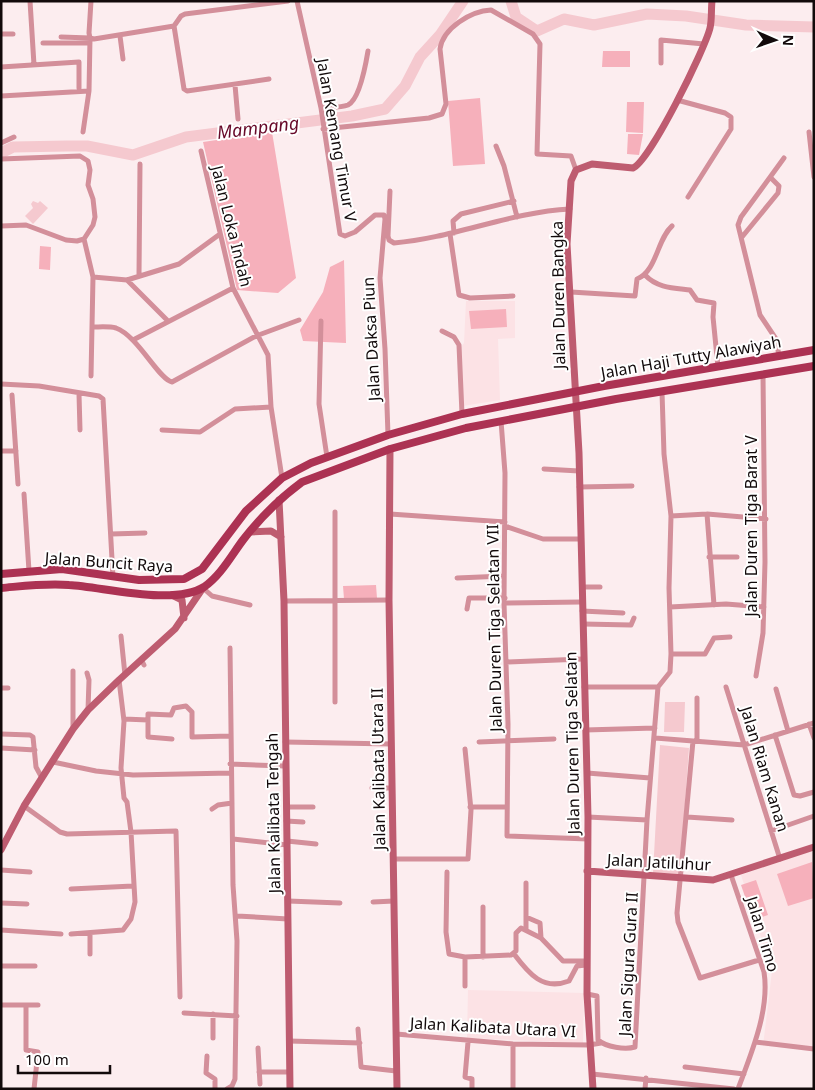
<svg xmlns="http://www.w3.org/2000/svg" width="815" height="1090" font-family="'Noto Sans',sans-serif">
<rect width="100%" height="100%" fill="#fcedef"/>
<path fill="#fce2e5" d="M466,301H515V338L498,339L500,400L463,406L459,350L464,343Z
M814,850V1050L763,1046L772,971L741,875Z
M468,990L584,993L583,1043L467,1038Z"/>
<path fill="#f6b0bb" d="M603,51H630V67H602Z
M480,98L485,164L453,166L448,101Z
M627,102H644L643,133L626,132Z
M272,132L296,278L278,293L237,290L203,142Z
M628,134H643L639,155L627,154Z
M40,246L51,247L50,270L39,269Z
M344,260L346,343L303,341L300,330L323,292L330,267Z
M506,309L507,327L471,329L469,311Z
M376,585L377,598L344,599L343,586Z
M812,862L814,898L788,906L777,874Z
M756,880L768,915L753,920L741,885Z"/>
<path fill="#f5c9cf" d="M33,201L38,203L40,201L48,208L33,224L25,216L33,208L31,204Z
M665,702H685L684,732H664Z
M660,745L689,748L680,874L653,873Z"/>
<g fill="none" stroke-linecap="round" stroke-linejoin="round">
<path stroke="#f5c9cf" stroke-width="11" d="M511,1L516,17L537,31L564,19L594,25L647,14L686,16L746,25L814,27
M1,153L13,147L67,146H87L133,155L186,137L352,116L385,109L405,86L420,57L440,35L463,1"/>
<path stroke="#d38f9a" stroke-width="5" d="M30,1L34,65
M91,1L89,33L90,38L94,39L174,26L181,16L185,14L288,1
M297,1L321,108L340,234L345,236L355,232L375,215H384L385,219L380,278L385,349L388,435
M174,26L184,89L187,91L269,79
M1,34H13
M120,36L123,59
M61,37L90,38L89,91L83,132
M43,43H90
M661,63V40L704,44
M1,67L79,62V88
M235,85L238,119
M1,96L89,91
M677,100L725,113L731,117V129L688,197
M321,108C329,107 340,108 348,105C360,99 366,63 368,51
M323,129L429,118L442,114L446,104L440,49C443,28 471,11 491,10L533,34L540,44L537,154L571,156L576,170
M809,132L814,177
M1,143L14,137
M496,146L504,166L517,217
M201,151L233,288L268,355L271,407L282,478
M1,159L80,156L88,161L90,170L88,185L93,199L95,217L93,225L84,239L77,241L66,240L26,225L1,226
M390,191L388,236L389,240L394,243C454,238 510,212 570,209
M454,233L453,221L461,214L514,201
M450,234L459,295L470,298L513,296
M742,237L778,193L779,186L771,178
M84,239L93,277L91,376
M139,275L140,164
M645,275C657,288 674,288 690,290L697,300L714,303L713,317L718,367
M93,277L127,280L179,264L220,234
M127,280L167,320
M571,292L635,296L637,279C657,271 657,239 672,226
M321,321L319,404L327,457
M92,327C100,327 109,326 116,328C138,336 159,380 172,382L256,336L299,320
M442,331L454,337L459,345L462,414
M133,340L233,288
M779,356L776,339L760,315L738,225L741,217L784,158
M1,384L39,386L99,396L103,399L113,577
M79,394L80,430
M12,395L18,484
M501,421L505,473L504,603L508,724L507,836L588,839
M162,430L200,432L235,409L271,407
M1,451H16
M544,469L579,471
M579,487L632,486
M24,494L29,571
M335,512V702
M390,514L505,522
M707,514L714,605
M671,516L707,514L766,519
M505,526L543,539H580
M111,534L145,533
M709,557H737
M457,578L504,576
M582,587H600
M203,588L212,596L250,605
M284,601L389,600
M504,603L581,602
M670,607L726,604L764,607
M467,609L469,598H505
M582,611L623,613
M583,624L631,625L634,618
M121,636L125,675
M671,654H705L714,638L730,637
M142,661L144,665
M506,662L583,659
M73,671V728
M87,673L89,680L88,710
M756,676L763,633L765,562L763,375
M584,687H658
M726,687L780,859
M1,688H8
M776,689L788,731
M697,698V741
M124,719L148,720V714L171,715L174,708L186,706L192,712V737L230,736
M148,720V737L172,739
M809,724L814,738
M585,730L655,728
M1,734L30,735L33,737L36,767L42,778
M775,735L794,795L800,796L814,792
M655,738L744,745L814,723
M693,741L677,913L678,922L700,978L759,960
M285,742L391,744
M479,742L554,739
M1,748L35,750
M53,762L96,771L133,775L231,773
M230,764L284,766
M587,773L650,778
M372,788H392
M24,806L60,832L67,834L176,831L180,997
M286,807H313
M470,807H507
M212,809L218,805L232,803
M588,817L647,820
M687,817L732,820
M286,821L303,822
M771,831L814,816
M233,839L287,845
M287,841L316,844
M393,859H468L471,810L465,749
M1,870L30,872
M447,872L446,932L449,954L465,957L511,955L516,951V933L521,928L541,938L563,961H586
M731,875L764,972C770,1010 751,1054 738,1089
M71,889L133,886
M288,901L340,903
M373,902L394,901
M1,903L27,904
M483,907V957
M237,916L288,919
M526,917L540,923L541,938
M526,929V883
M1,930L61,934
M71,934L123,930L131,919L135,902L131,832L127,802L124,798L121,768L124,721L119,680
M90,954V933
M514,954C529,974 543,991 569,981L577,966L586,965
M465,957V986
M1,966H35
M587,994L597,996L598,1040C606,1047 625,1050 635,1047L647,820L658,687L670,672L671,654L669,588L671,516L664,454L662,392
M1,1005H38
M26,1005V1050L38,1052L34,1089
M184,1013L237,1016
M358,1029L361,1067L396,1071
M396,1034L513,1044L589,1045L601,1043
M213,1038V1014
M289,1041L360,1043
M468,1042L465,1077L472,1079V1089
M755,1042L814,1049
M258,1048L260,1084
M207,1056L206,1073L215,1079V1089
M685,1067L744,1074
M259,1072H289
M592,1074L734,1089
M227,1089L232,1086L235,1079L237,941L233,885L230,648
M513,1089V1044
M645,1089L646,1078"/>
<path stroke="#be5c70" stroke-width="7" d="M390,449L389,600L397,1089
M279,500L284,601L290,1089
M250,532L271,531L281,537
M172,595L182,600L184,618
M1,850L24,806L73,729L88,710L119,680L175,629L203,588
M587,871L713,880L814,847
M593,1089L587,994L588,817L579,453L567,244L571,181L576,170L592,164L633,168C650,161 705,49 710,28C712,20 711,10 712,1"/>
<path stroke="#ac3253" stroke-width="8" d="M1,574L62,569L139,580L184,579L202,569L246,511L282,478L311,463L388,435L462,414L604,386L814,350
M1,588C24,586 46,583 69,585C104,587 173,606 204,587C221,575 231,556 243,540C260,518 279,499 302,482L390,449L466,428L616,399L814,366"/>
</g>
<g text-anchor="middle" stroke-width="4" stroke-linejoin="round" paint-order="stroke">
<g font-size="16" fill="#120a0b" stroke="#fff">
<text transform="translate(337 140) rotate(80)" y="6">Jalan Kemang Timur V</text>
<text transform="translate(232 226) rotate(76)" y="6">Jalan Loka Indah</text>
<text transform="translate(558 295) rotate(-91)" y="6">Jalan Duren Bangka</text>
<text transform="translate(371 339) rotate(-93)" y="6">Jalan Daksa Piun</text>
<text transform="translate(691 357) rotate(-10)" y="6">Jalan Haji Tutty Alawiyah</text>
<text transform="translate(751 526) rotate(-90)" y="6">Jalan Duren Tiga Barat V</text>
<text transform="translate(109 562) rotate(4)" y="6">Jalan Buncit Raya</text>
<text transform="translate(494 628) rotate(-91)" y="6">Jalan Duren Tiga Selatan VII</text>
<text transform="translate(572 743) rotate(-91)" y="6">Jalan Duren Tiga Selatan</text>
<text transform="translate(378 769) rotate(-91)" y="6">Jalan Kalibata Utara II</text>
<text transform="translate(765 769) rotate(73)" y="6">Jalan Riam Kanan</text>
<text transform="translate(273 813) rotate(-91)" y="6">Jalan Kalibata Tengah</text>
<text transform="translate(659 862) rotate(3)" y="6">Jalan Jatiluhur</text>
<text transform="translate(763 934) rotate(73)" y="6">Jalan Timo</text>
<text transform="translate(628 964) rotate(-87)" y="6">Jalan Sigura Gura II</text>
<text transform="translate(493 1027) rotate(3)" y="6">Jalan Kalibata Utara VI</text>
</g>
<g font-size="18" font-style="italic" fill="#670929" stroke="#fff">
<text transform="translate(258 128) rotate(-7)" y="6">Mampang</text>
</g>
</g>
<rect width="815" height="1090" fill="none" stroke="#120a0b" stroke-width="5"/>
<g transform="translate(775 40) rotate(92)" stroke="#ffffff" stroke-width="4" paint-order="stroke">
<path d="M0-4L9 19L0 12L-9 19Z" fill="#120a0b"/>
<text y="-8" font-size="14" font-weight="bold" text-anchor="middle" fill="#120a0b">N</text>
</g>
<path d="M18 1065v8h92v-8" fill="none" stroke="#120a0b" stroke-width="2.5"/>
<text x="25" y="1065" font-size="15" fill="#120a0b" stroke="#ffffff" stroke-width="4" paint-order="stroke">100 m</text>
</svg>
